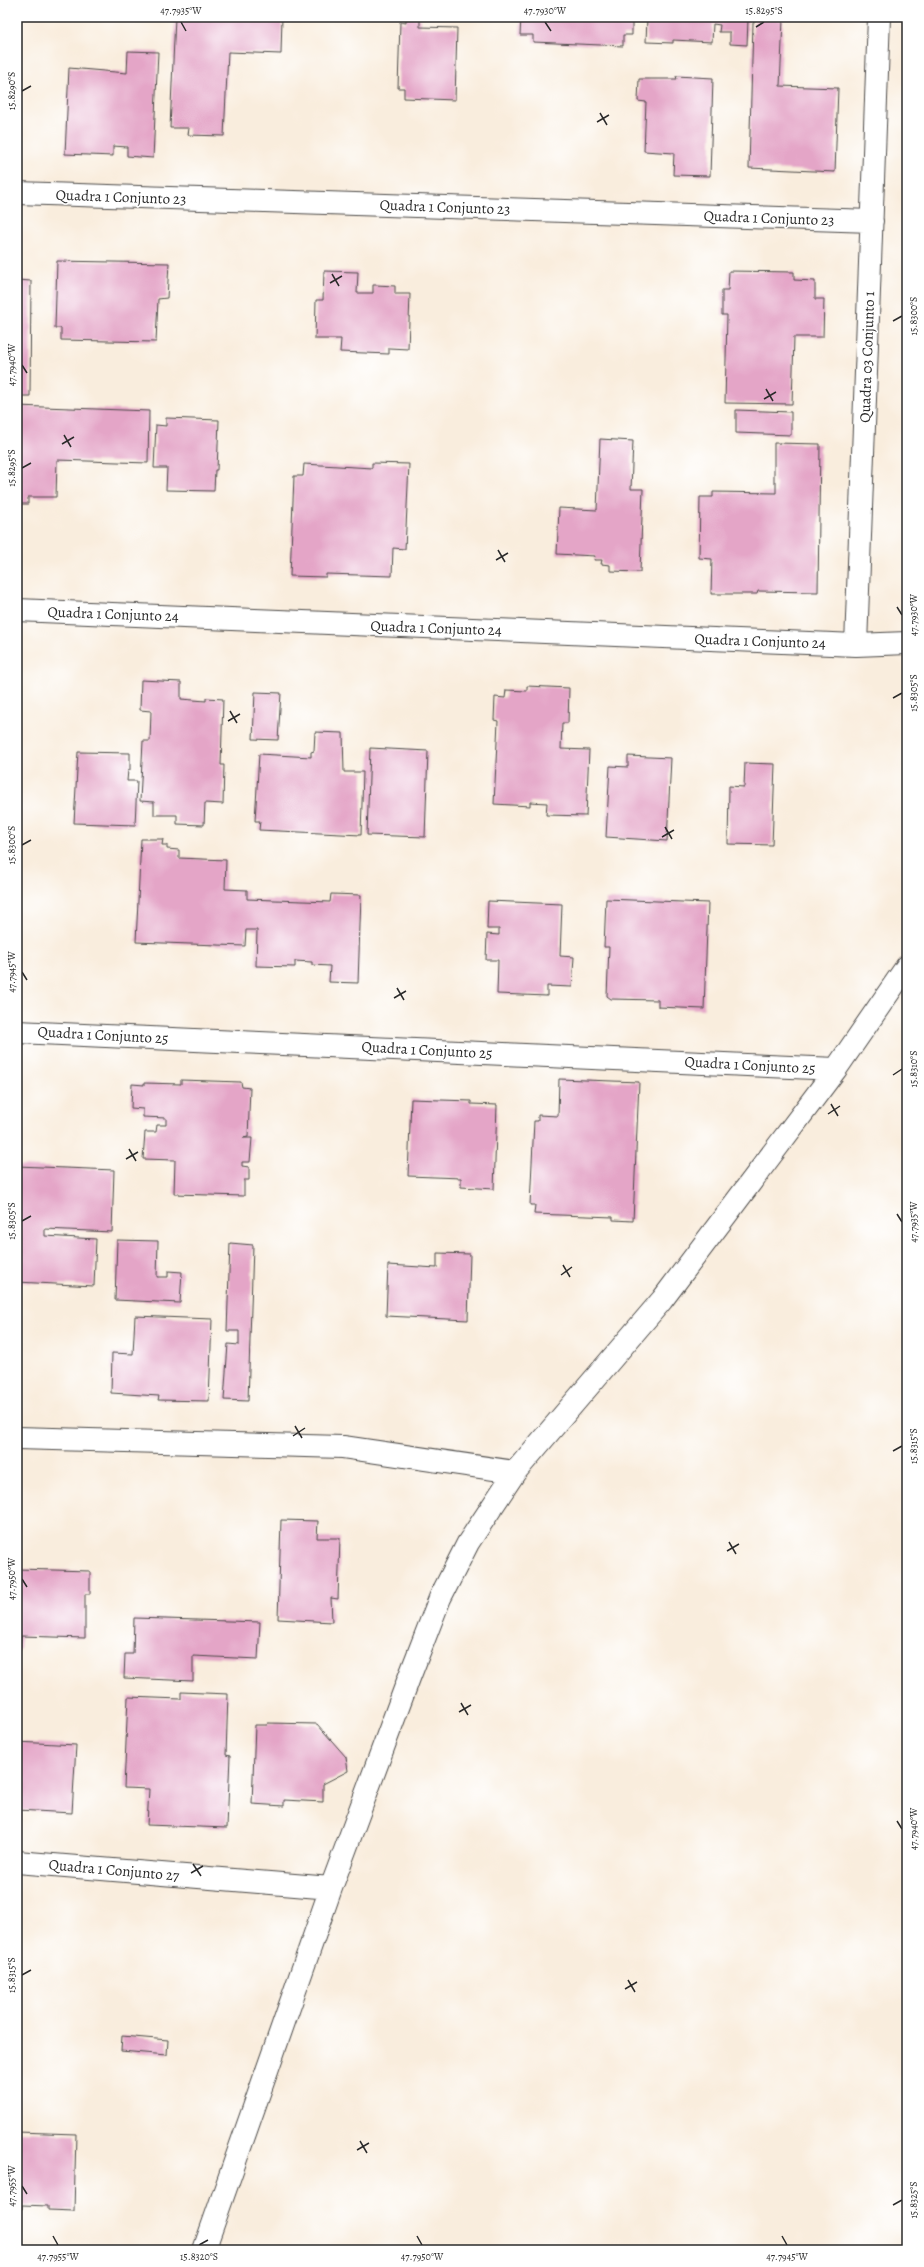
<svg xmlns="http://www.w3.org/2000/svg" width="924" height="2267" font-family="Alegreya,serif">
<rect width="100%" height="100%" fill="#fff"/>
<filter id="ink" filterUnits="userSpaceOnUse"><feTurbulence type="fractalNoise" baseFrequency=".025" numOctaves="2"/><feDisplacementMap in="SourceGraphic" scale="8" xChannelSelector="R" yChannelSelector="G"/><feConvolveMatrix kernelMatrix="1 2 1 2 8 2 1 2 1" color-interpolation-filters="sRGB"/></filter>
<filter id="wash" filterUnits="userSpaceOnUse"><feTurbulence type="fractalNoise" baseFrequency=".012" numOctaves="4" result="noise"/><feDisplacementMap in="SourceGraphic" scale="16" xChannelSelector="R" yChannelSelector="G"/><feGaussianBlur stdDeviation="0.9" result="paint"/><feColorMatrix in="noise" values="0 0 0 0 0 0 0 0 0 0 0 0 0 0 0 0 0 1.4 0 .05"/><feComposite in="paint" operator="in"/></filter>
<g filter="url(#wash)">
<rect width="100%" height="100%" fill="#f9eddd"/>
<g id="blocks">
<path fill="#e4a5c7" d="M175,17H282L281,54L228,52L224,136L188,135L189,128H170Z
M406,17L420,18V27L457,28L455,100L404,98V88H398L400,22L406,23Z
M521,17H632V35H623V46L533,42V35H520Z
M647,17L748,19L747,45L730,44V32H719L720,25L713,24L712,42L673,40V43L646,42Z
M758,19L783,20L780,86L838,88L835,172L749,168L753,23Z
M128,51L158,52L153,158L127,156V147L113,146V156L65,154L69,68L127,73Z
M676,76L713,78L710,176L673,175L674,153L644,151L646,102L638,101L639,79H677Z
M57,261L169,263L167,298L158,299L156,342L61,340V328H55Z
M324,271L358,272L357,293H373V285H376L395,286V294H410L408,349L389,348V354L340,352L341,339H315L316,300H323Z
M729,271L794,272V280L815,281V299H824L823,337H794L792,404L725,403L727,315H722V290H728Z
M17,280L31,281L30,396H17Z
M17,406L149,411L148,463L57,460L56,497H28V504H17Z
M736,410L791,412V435L736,433Z
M166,418L219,420L217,470H215L214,491L166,490L167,468H154L156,425L166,426Z
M600,439L633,441L631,489H643L640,572L610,571V565L601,564L602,560H594L595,556L557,554L559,508L597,510Z
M774,443L820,444L818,592L758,591L757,594H711L712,559L699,558L700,497H713V492L776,493V482H774Z
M372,463L409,464L405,549L393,548L392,576L326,574V577L290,576L294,476H303L304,464L372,468Z
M141,680L181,682V699L206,701V698L223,699L221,765H224L223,804L205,803L204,825L177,824V815H154V802L140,801L143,741H150L151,711L140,710Z
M527,686L569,688L568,723H562L561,749L589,750L586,816L546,815L547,803L530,802V806L494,804L498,721L494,720L495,697L505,698L506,690L527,691Z
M255,692L281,693L278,740L253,739Z
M315,732L343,733L344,772H363L361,835L259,830L260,821H255L259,754L311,757V752L314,751Z
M370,748L428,751L425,837L367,835Z
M78,752L130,753V770H128L127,781H137L135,825L74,823Z
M628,756L671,758L667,841L606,837L610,766L628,767Z
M745,763L775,764L772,845L728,844L729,786L744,787Z
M141,839H163L162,845H167V849L179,850V858L226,860L225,889L247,890V899L330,902L331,894L361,895L358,983L329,982L330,966L312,965V962L295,961V967L256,966L257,930H246L245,946L136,942Z
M606,899L708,903L704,1009L658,1007V1000L611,999L607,996L609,947H604Z
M488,901L562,904L560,956L574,957L572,987L547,986V996L497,994L498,960H486L487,934L499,935V929H487Z
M559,1079L639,1082L633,1221L613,1220V1217L534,1214L535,1205H530L534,1121H538V1115L558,1116Z
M181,1080L241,1082L242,1087L250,1088L248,1137L243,1138H252L250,1162H242V1166L249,1167V1180H244V1196L174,1194L175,1160L143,1159L145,1132H156L157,1125H166V1118L143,1117V1109L131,1108L132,1084L144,1085V1083L181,1084Z
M411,1099L471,1101V1104L497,1105L494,1189L461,1187V1178L408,1176Z
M17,1166L114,1170L112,1232L45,1229V1236L96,1239L94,1286L17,1282Z
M117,1240L158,1241L157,1277H168V1271L182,1272L180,1303L115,1300Z
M230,1243L253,1245L248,1401L224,1400L228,1344L239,1345V1331H227Z
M437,1253L470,1254L468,1320L386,1316L388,1265L437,1268Z
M135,1316L212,1319L209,1401L158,1400L159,1396L111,1393L112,1353L133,1354Z
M281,1520L318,1521L317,1538H340L338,1599L331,1598L332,1622L278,1619Z
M17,1569L90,1571V1594H85V1638L21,1636L20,1650H17Z
M134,1618L260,1622L258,1659L193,1656V1681L124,1678L125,1654H133Z
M181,1692L228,1694L226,1755L230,1756L227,1828L147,1825L149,1789L124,1788L128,1697L181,1699Z
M268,1723L317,1724L346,1757L348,1771L323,1784V1802L284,1800V1806L252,1804L255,1725H267Z
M17,1742L76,1745L72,1813L17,1810Z
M122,2036L168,2040L167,2055L121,2051Z
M17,2132L76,2134L74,2211L48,2210V2206L22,2205V2209H17Z"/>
</g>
</g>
<g filter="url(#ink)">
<use href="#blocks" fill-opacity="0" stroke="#4a4846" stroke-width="1"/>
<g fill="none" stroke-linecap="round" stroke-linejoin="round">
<defs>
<path id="minor" d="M17,193L872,221
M17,610L856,645L907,643
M856,645L879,17
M17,1032L836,1069
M17,1438L343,1447L515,1472
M17,1862L331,1888
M204,2250L331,1888L409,1678L440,1598L468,1543L515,1472L662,1300L836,1069L907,966"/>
</defs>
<use href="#minor" stroke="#4a4846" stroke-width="24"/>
<use href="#minor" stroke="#fff" stroke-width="22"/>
</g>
</g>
<path fill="none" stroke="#2b2b2b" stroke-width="1.5" d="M181,22L186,31M545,22L551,31M756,27L764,22M22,91L31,86M600,113L607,125M597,122L609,115M332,274L339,286M330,283L342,276M893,321L902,316M22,365L27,373M766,389L773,401M764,399L776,392M64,435L71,447M62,444L74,437M22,468L31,463M498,550L505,562M496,560L508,553M897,607L902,615M893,698L902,693M230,711L237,723M228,721L240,714M665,827L672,839M662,837L674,830M22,845L31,840M22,972L27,980M397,988L404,1000M394,998L406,991M893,1075L902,1069M831,1104L838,1116M828,1114L840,1106M129,1149L136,1161M126,1159L138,1152M897,1214L902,1222M22,1221L31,1216M563,1265L570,1277M561,1275L572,1267M295,1426L302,1438M293,1436L305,1428M893,1451L902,1446M729,1542L736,1554M727,1551L739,1544M22,1579L27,1587M461,1703L468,1715M459,1712L471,1705M897,1821L902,1829M193,1864L201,1876M191,1873L203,1866M22,1975L31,1970M628,1980L635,1992M625,1989L637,1982M360,2141L367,2153M357,2150L369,2143M22,2186L27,2194M893,2205L902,2200M53,2236L58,2245M417,2236L422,2245M782,2236L787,2245M199,2245L208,2240"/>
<g text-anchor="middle" stroke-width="3" stroke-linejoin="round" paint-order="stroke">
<g font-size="15" fill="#2b2b2b" stroke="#fff">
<text transform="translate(121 197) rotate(2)" y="5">Quadra 1 Conjunto 23</text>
<text transform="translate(445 207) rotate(2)" y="5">Quadra 1 Conjunto 23</text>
<text transform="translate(769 218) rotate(2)" y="5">Quadra 1 Conjunto 23</text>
<text transform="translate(867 357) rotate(-88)" y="5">Quadra 03 Conjunto 1</text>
<text transform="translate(113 614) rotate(2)" y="5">Quadra 1 Conjunto 24</text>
<text transform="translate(436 628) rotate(2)" y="5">Quadra 1 Conjunto 24</text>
<text transform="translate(760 641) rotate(2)" y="5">Quadra 1 Conjunto 24</text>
<text transform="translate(103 1035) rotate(3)" y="5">Quadra 1 Conjunto 25</text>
<text transform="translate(427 1050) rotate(3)" y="5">Quadra 1 Conjunto 25</text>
<text transform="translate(750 1065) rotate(3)" y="5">Quadra 1 Conjunto 25</text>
<text transform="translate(114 1870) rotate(5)" y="5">Quadra 1 Conjunto 27</text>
</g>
</g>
<rect width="924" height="2267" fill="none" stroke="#fff" stroke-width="44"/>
<rect x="22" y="22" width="880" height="2223" fill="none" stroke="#2b2b2b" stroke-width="1.5"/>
<g font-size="10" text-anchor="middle" fill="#2b2b2b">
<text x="181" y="14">47.7935°W</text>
<text x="545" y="14">47.7930°W</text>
<text x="764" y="14">15.8295°S</text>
<text transform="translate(11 91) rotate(-90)" y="4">15.8290°S</text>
<text transform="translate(913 316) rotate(-90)" y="4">15.8300°S</text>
<text transform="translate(11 365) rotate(-90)" y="4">47.7940°W</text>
<text transform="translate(11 468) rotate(-90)" y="4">15.8295°S</text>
<text transform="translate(913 615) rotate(-90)" y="4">47.7930°W</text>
<text transform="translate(913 693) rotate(-90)" y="4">15.8305°S</text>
<text transform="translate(11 845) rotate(-90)" y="4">15.8300°S</text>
<text transform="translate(11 972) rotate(-90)" y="4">47.7945°W</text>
<text transform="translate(913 1069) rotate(-90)" y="4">15.8310°S</text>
<text transform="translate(11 1221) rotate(-90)" y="4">15.8305°S</text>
<text transform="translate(913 1222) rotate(-90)" y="4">47.7935°W</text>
<text transform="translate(913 1446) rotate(-90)" y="4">15.8315°S</text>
<text transform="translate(11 1579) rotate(-90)" y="4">47.7950°W</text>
<text transform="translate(913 1829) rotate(-90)" y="4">47.7940°W</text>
<text transform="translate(11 1975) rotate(-90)" y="4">15.8315°S</text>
<text transform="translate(11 2186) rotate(-90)" y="4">47.7955°W</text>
<text transform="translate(913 2200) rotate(-90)" y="4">15.8325°S</text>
<text x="58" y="2260">47.7955°W</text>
<text x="199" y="2260">15.8320°S</text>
<text x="422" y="2260">47.7950°W</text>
<text x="787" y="2260">47.7945°W</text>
</g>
</svg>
